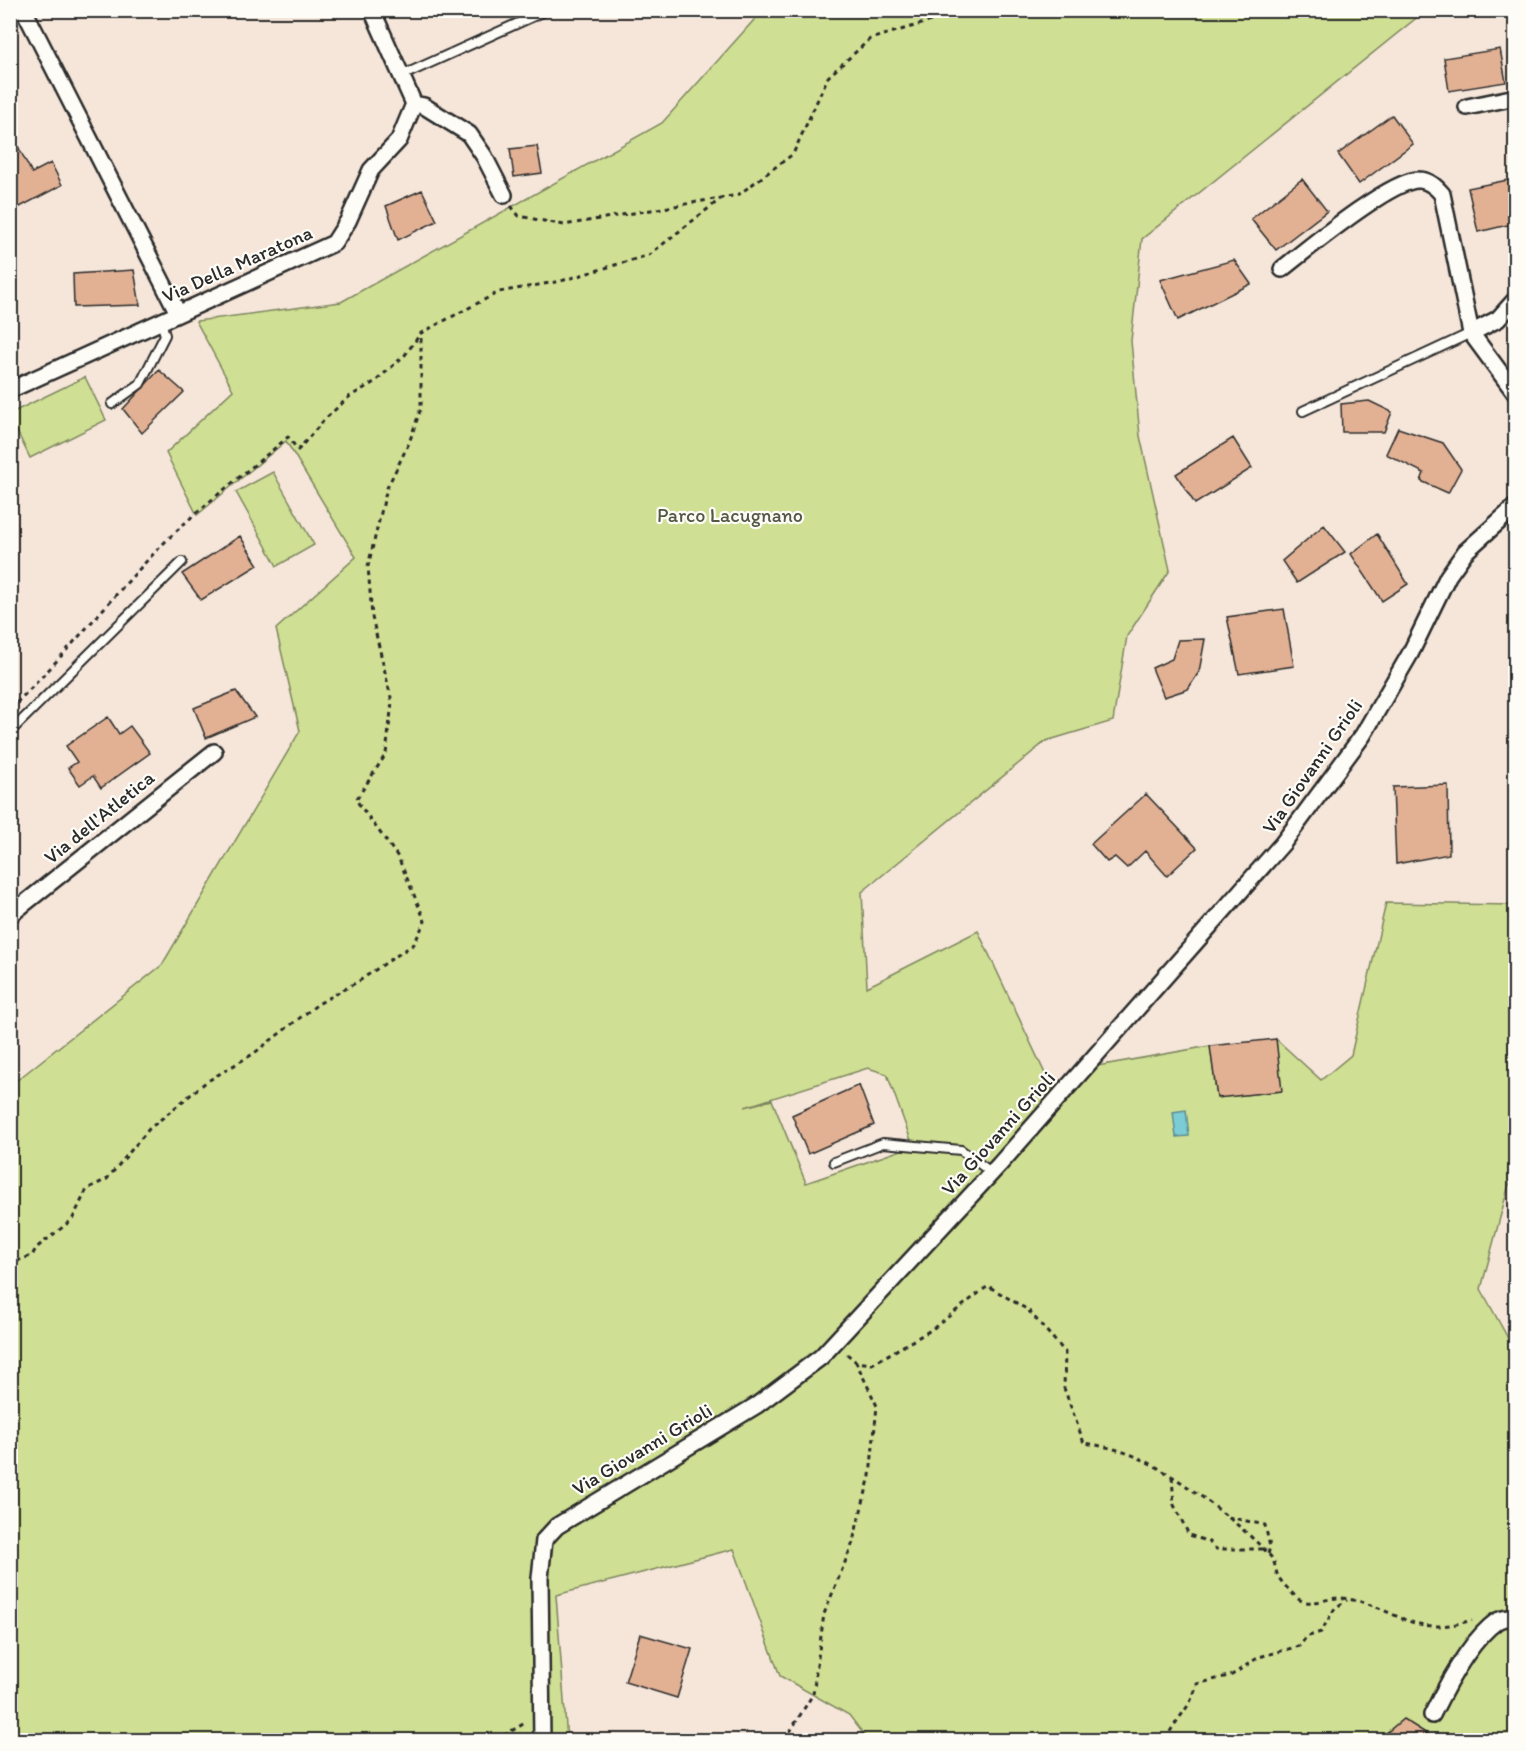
<svg xmlns="http://www.w3.org/2000/svg" width="1526" height="1751" font-family="Itim,sans-serif">
<rect width="100%" height="100%" fill="#f5e6d9"/>
<filter id="ink" filterUnits="userSpaceOnUse"><feTurbulence type="fractalNoise" baseFrequency=".0167" numOctaves="2"/><feDisplacementMap in="SourceGraphic" scale="12" xChannelSelector="R" yChannelSelector="G"/><feConvolveMatrix kernelMatrix="1 2 1 2 8 2 1 2 1" color-interpolation-filters="sRGB"/></filter>
<g filter="url(#ink)">
<path fill="#cfdf93" stroke="#7d855f" stroke-width="1.5" fill-rule="evenodd" d="M762,11H1425L1142,239L1131,341L1140,436L1170,570L1127,636L1113,721L1046,741L862,892L867,987L978,931L1057,1099L1086,1068L1210,1046L1217,1098L1281,1091L1276,1039L1321,1080L1351,1055L1386,903L1515,905V1185L1509,1184L1481,1289L1515,1351V1740H979L977,1734L967,1740H868L849,1715L780,1676L734,1549L556,1595L567,1740H11V1085L162,965L300,731L276,629L356,557L286,441L197,515L166,453L233,390L196,321L341,302L662,123ZM868,1068L887,1074L913,1146L806,1183L772,1100L745,1107Z
M85,377L106,420L30,458L11,419V413Z
M273,472L314,545L277,566L236,492Z"/>
<path fill="#7bccd5" stroke="#5b8c91" stroke-width="1.5" d="M1186,1110L1189,1136L1176,1137L1173,1112Z"/>
<path fill="#e2b194" stroke="#2b2b2b" stroke-width="1.5" d="M1500,49L1506,82L1449,91L1444,58Z
M1392,115L1413,144L1359,184L1338,154Z
M10,131L32,173L51,163L62,185L18,208L10,193Z
M537,146L542,173L514,177L510,149Z
M1302,179L1327,211L1276,250L1251,219Z
M1513,179L1515,210L1510,211L1512,224L1478,232L1468,188Z
M422,190L437,221L398,240L386,206Z
M1234,260L1251,284L1178,320L1160,280Z
M134,270L140,305L74,307L73,274Z
M159,370L184,392L142,433L123,409Z
M1369,401L1392,412L1384,432H1342L1341,404Z
M1398,428L1443,443L1461,469L1448,493L1421,481L1424,473L1386,454Z
M1233,438L1252,468L1195,504L1176,474Z
M1324,525L1345,552L1297,583L1282,561Z
M1377,534L1408,584L1382,601L1351,554Z
M240,536L258,565L201,600L182,574Z
M1284,609L1294,666L1239,674L1227,617Z
M1205,639L1199,672L1188,689L1164,697L1152,668L1172,659L1178,640Z
M236,691L255,717L206,738L194,708Z
M108,717L119,734L130,726L150,753L101,788L93,776L80,785L68,768L77,762L66,746Z
M1448,785L1449,854L1396,864L1393,787Z
M1146,794L1197,848L1167,876L1145,851L1127,868L1115,857L1107,862L1091,844Z
M1276,1039L1282,1091L1217,1098L1210,1046Z
M859,1085L874,1125L808,1154L792,1115Z
M640,1634L692,1649L677,1698L625,1682Z
M1403,1719L1437,1740H1378Z"/>
<g fill="none" stroke-linecap="round" stroke-linejoin="round">
<defs>
<path id="lane" d="M401,76L547,10
M112,404L140,384L165,335L161,322
M1303,411L1471,333
M10,732L182,562
M834,1162L883,1143L961,1150L992,1173"/>
<path id="street" d="M24,10L178,313
M372,10L414,104
M414,104L424,106L469,134L484,156L504,195
M1467,107L1516,97
M1282,269C1306,250 1391,179 1419,180C1429,180 1436,187 1442,194L1471,333L1516,394
M1471,333L1498,319L1516,299
M10,390L334,243L348,221L371,170L399,140L414,104
M10,915L214,752
M1432,1715C1446,1686 1470,1640 1497,1621C1502,1618 1510,1618 1516,1617
M542,1740L540,1578L544,1540L557,1526L757,1405L821,1357L999,1165L1283,843L1363,735L1410,654L1448,576L1465,552L1516,506"/>
</defs>
<use href="#lane" stroke="#2b2b2b" stroke-width="12"/>
<use href="#street" stroke="#2b2b2b" stroke-width="20"/>
<path stroke="#2b2b2b" stroke-width="3" stroke-dasharray="4.5 4.5" stroke-linecap="butt" d="M511,206L519,216L564,225L738,195L793,154L828,77L870,39L969,10
M10,709C63,658 109,600 160,547C198,508 246,473 288,437L298,450L325,419L349,397L376,381L405,355L421,333L499,292L561,281L649,255L723,197
M10,1267L21,1259L32,1256L36,1248L72,1220L87,1189L107,1179L149,1129L206,1082L253,1054L318,1004L359,981L414,944L425,921L398,857L356,800L386,754L392,702L372,617L368,566L387,488L409,443L421,408V333
M847,1354L856,1362L872,1364L931,1330L988,1286L1028,1310L1065,1352L1064,1388L1084,1443C1104,1446 1122,1450 1141,1459C1177,1475 1245,1527 1271,1557C1276,1563 1275,1572 1279,1578C1283,1584 1292,1593 1297,1598C1310,1608 1328,1597 1341,1598C1396,1604 1407,1640 1472,1620
M1172,1477L1174,1505L1189,1535L1209,1542L1216,1549H1263
M1228,1517L1265,1525L1270,1547L1268,1554
M496,1740L525,1723
M785,1740L813,1694L824,1614L852,1545L870,1476L877,1406L856,1362
M1166,1740C1175,1718 1190,1711 1197,1684L1232,1675L1259,1657L1300,1646L1306,1637L1321,1632L1335,1608L1347,1600"/>
<use href="#lane" stroke="#fdfcf7" stroke-width="8"/>
<use href="#street" stroke="#fdfcf7" stroke-width="15"/>
</g>
</g>
<g text-anchor="middle" stroke-width="4.5" stroke-linejoin="round" paint-order="stroke">
<g font-size="20" fill="#2b2b2b" stroke="#fdfcf7">
<text transform="translate(237 264) rotate(-24)" y="7">Via Della Maratona</text>
<text transform="translate(1312 766) rotate(-55)" y="7">Via Giovanni Grioli</text>
<text transform="translate(99 817) rotate(-39)" y="7">Via dell'Atletica</text>
<text transform="translate(998 1133) rotate(-48)" y="7">Via Giovanni Grioli</text>
<text transform="translate(642 1449) rotate(-31)" y="7">Via Giovanni Grioli</text>
</g>
<g font-size="20" fill="#545845" stroke="#fdfcf7">
<text x="730" y="522">Parco Lacugnano</text>
</g>
</g>
<rect width="1526" height="1751" fill="none" stroke="#fdfcf7" stroke-width="36"/>
<rect x="18" y="18" width="1490" height="1715" fill="none" stroke="#2b2b2b" stroke-width="2" filter="url(#ink)"/>
</svg>
